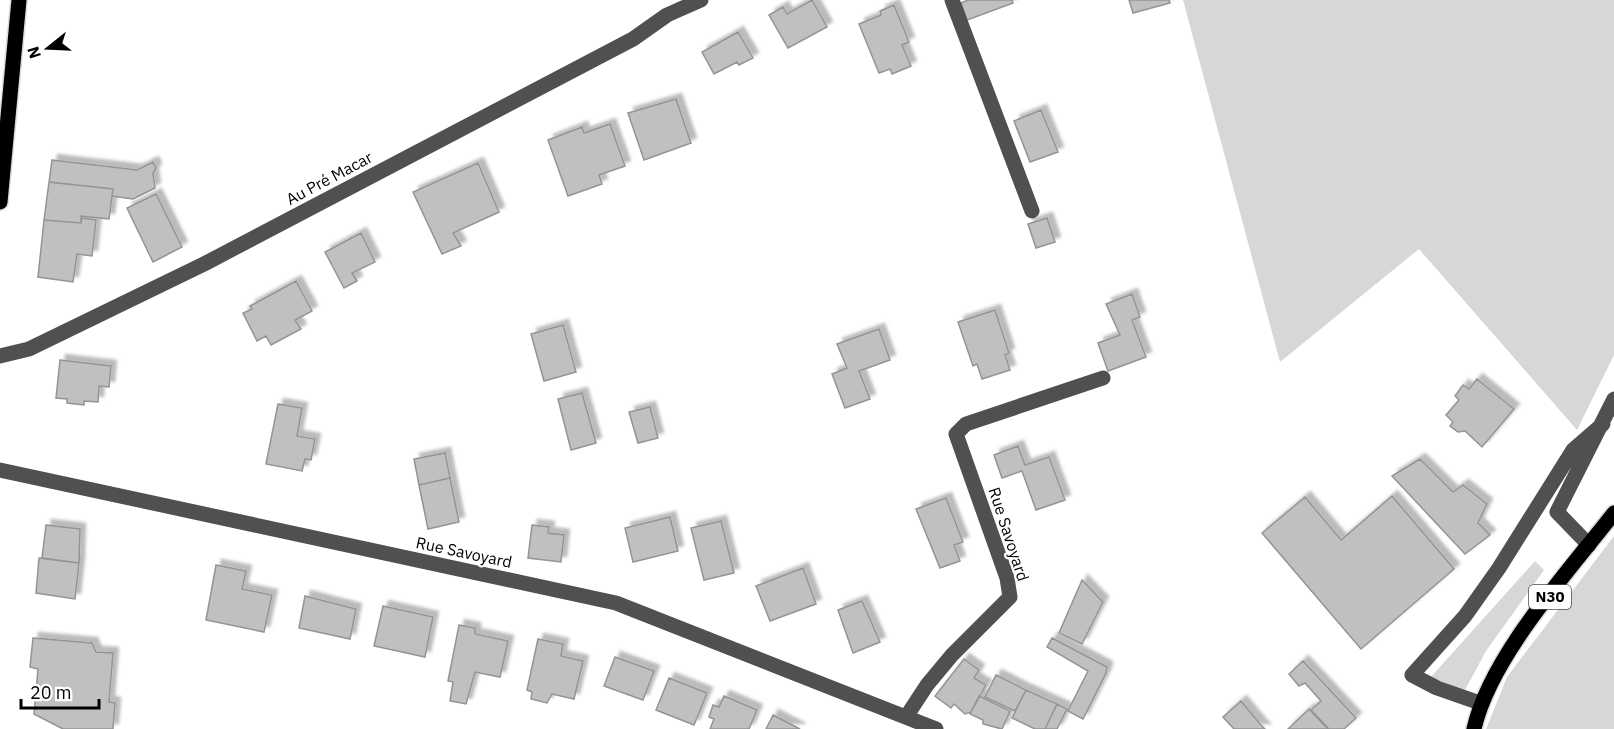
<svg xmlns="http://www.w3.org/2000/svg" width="1614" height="729" font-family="'IBM Plex Sans',sans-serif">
<defs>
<filter id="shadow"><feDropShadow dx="5.5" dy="-5.5" stdDeviation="1.5" flood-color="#0004"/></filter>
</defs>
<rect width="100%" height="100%" fill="#fff"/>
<path fill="#d7d7d7" d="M1183,0H1614V355L1577,430L1419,249L1280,362Z
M1614,536V729H1486L1507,677Z
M1535,561L1544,570L1486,651L1465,690L1430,678Z"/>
<path fill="#c0c0c0" stroke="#949494" stroke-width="1.5" filter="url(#shadow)" d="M812,0L827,27L788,48L769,15L783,7L787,14Z
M968,0H1012L1013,3L967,20L961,3Z
M1129,0H1169L1170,3L1133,13Z
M894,5L909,42L902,45L911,66L892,74L890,69L879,73L859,24L881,15L880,11Z
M738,32L753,58L739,65L737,62L714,74L702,52Z
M676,99L691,143L644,160L628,113Z
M1041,110L1058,152L1030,162L1014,121Z
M610,124L625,166L599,175L602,184L568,196L548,140L582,127L584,133Z
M52,160L137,170L153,162L156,168L153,173L155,188L133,199L112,196L113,189L49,182Z
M478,163L499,212L453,233L461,246L442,254L413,192Z
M49,182L113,189L109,219L81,216V223L44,220Z
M156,194L182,247L153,262L127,208Z
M82,218L96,220L92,256L77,254L73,282L38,277L44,220L81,223Z
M1047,218L1055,242L1036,248L1028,224Z
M361,233L375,262L352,273L357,281L344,288L325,252Z
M296,281L312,311L295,320L301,329L271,345L266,336L257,341L243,313L252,309L250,306Z
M1132,294L1140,317L1132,320L1146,357L1108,371L1098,343L1120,335L1106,304Z
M995,310L1009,353L1005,355L1010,370L982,379L977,364L973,366L958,322Z
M563,325L576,372L544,381L531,334Z
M879,329L890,360L859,371L870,399L845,408L832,374L847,368L837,344Z
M60,360L111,366L109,387L99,386L98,402L84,401V405L67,403V399L56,398Z
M1477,379L1514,409L1482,447L1465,431L1458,432L1450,426L1453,422L1446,415L1459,400L1455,396L1463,385L1469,389Z
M582,393L596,443L571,450L558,399Z
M278,404L302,408L297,436L315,439L311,460L305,459L302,471L266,464Z
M650,407L658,438L638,443L629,412Z
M1018,446L1025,465L1049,457L1065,500L1036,510L1022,471L1002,478L994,455Z
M445,453L450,478L419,485L414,459Z
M1420,459L1453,492L1463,485L1487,504L1478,523L1490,535L1465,554L1392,476Z
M450,478L459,522L428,529L419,485Z
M1392,496L1454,569L1361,649L1262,533L1305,497L1341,540Z
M946,498L963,542L954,545L960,561L940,568L916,509Z
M670,517L678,551L633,562L625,528Z
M721,521L734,573L704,580L691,528Z
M46,525L80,529L79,563L42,558Z
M532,525L549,527L548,533L564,535L561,562L528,558Z
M39,558L79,563L75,599L36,593Z
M216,565L246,571L242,589L272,595L264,632L206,620Z
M803,568L816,604L770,621L756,586Z
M1082,580L1103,602L1082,644L1059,633Z
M305,596L356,609L350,639L299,628Z
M862,601L880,642L853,653L838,610Z
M383,606L433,617L425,657L374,646Z
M459,625L475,628V634L508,641L500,677L475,672L466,704L450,701L453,682L448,681Z
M33,638L92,643L96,652L113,653L109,702L115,703L113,729H63L34,714L38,669L30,667Z
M1052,638L1107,667L1106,673L1083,719L1068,711L1088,671L1047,647Z
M538,639L563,644L561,656L583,661L574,699L552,694L547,703L531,699L532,692L527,690Z
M615,657L654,671L643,700L604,686Z
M964,659L979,670L974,678L986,685L971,712L965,714L954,704L951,708L935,696Z
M1303,661L1356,718L1344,729H1329L1311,710L1321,701L1305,683L1299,686L1289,674Z
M996,675L1026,690L1015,711L985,697Z
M669,678L707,693L694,725L656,710Z
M1026,690L1057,704L1045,729H1035L1012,718Z
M724,696L757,710L749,729H710L714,719L709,717L713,705L719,707Z
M979,696L1010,711L1002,729L983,724V720L970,714Z
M1241,701L1261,725L1265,729H1234L1223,717Z
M1057,704L1067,709L1057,729H1045Z
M1309,709L1328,729H1288Z
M773,715L800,729H766Z"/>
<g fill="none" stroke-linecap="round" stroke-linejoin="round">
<defs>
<path id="major" d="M0,202L19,0
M1474,729C1490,657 1568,572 1614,513"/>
</defs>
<use href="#major" stroke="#dbdbdb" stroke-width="18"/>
<path stroke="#505050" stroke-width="15" d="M952,0L1032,211
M0,356L29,349L204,264L633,39L667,15L701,0
M0,470L616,603L936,729
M1589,545L1557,512L1614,399
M1480,703L1437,688L1412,675L1465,616L1499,568L1573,450L1603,424
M906,717L927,685L952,655L1010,597L1007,578L956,434L966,424L1103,378"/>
<use href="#major" stroke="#000" stroke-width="15"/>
</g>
<g text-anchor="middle" stroke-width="4.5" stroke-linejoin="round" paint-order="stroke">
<rect fill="#fff" stroke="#4c4c4c" stroke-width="1.5" x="1529" y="585" width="42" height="24" rx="4.5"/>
<g font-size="15" font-weight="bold" fill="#000">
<text x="1550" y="602">N30</text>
</g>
<g font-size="16" fill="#000" stroke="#fff">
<text transform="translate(329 178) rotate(-28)" y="6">Au Pré Macar</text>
<text transform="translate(1009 534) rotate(72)" y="6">Rue Savoyard</text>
<text transform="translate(464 552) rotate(12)" y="6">Rue Savoyard</text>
</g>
</g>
<g transform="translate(48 48) rotate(252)" stroke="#ffffff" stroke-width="4.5" paint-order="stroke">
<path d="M0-4.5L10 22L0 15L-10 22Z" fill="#000000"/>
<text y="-9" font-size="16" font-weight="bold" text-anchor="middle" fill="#000000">N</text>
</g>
<path d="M21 699v9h78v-9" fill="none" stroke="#000000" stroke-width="3"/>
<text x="30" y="699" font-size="18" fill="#000000" stroke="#ffffff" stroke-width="4.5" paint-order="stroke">20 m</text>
</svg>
